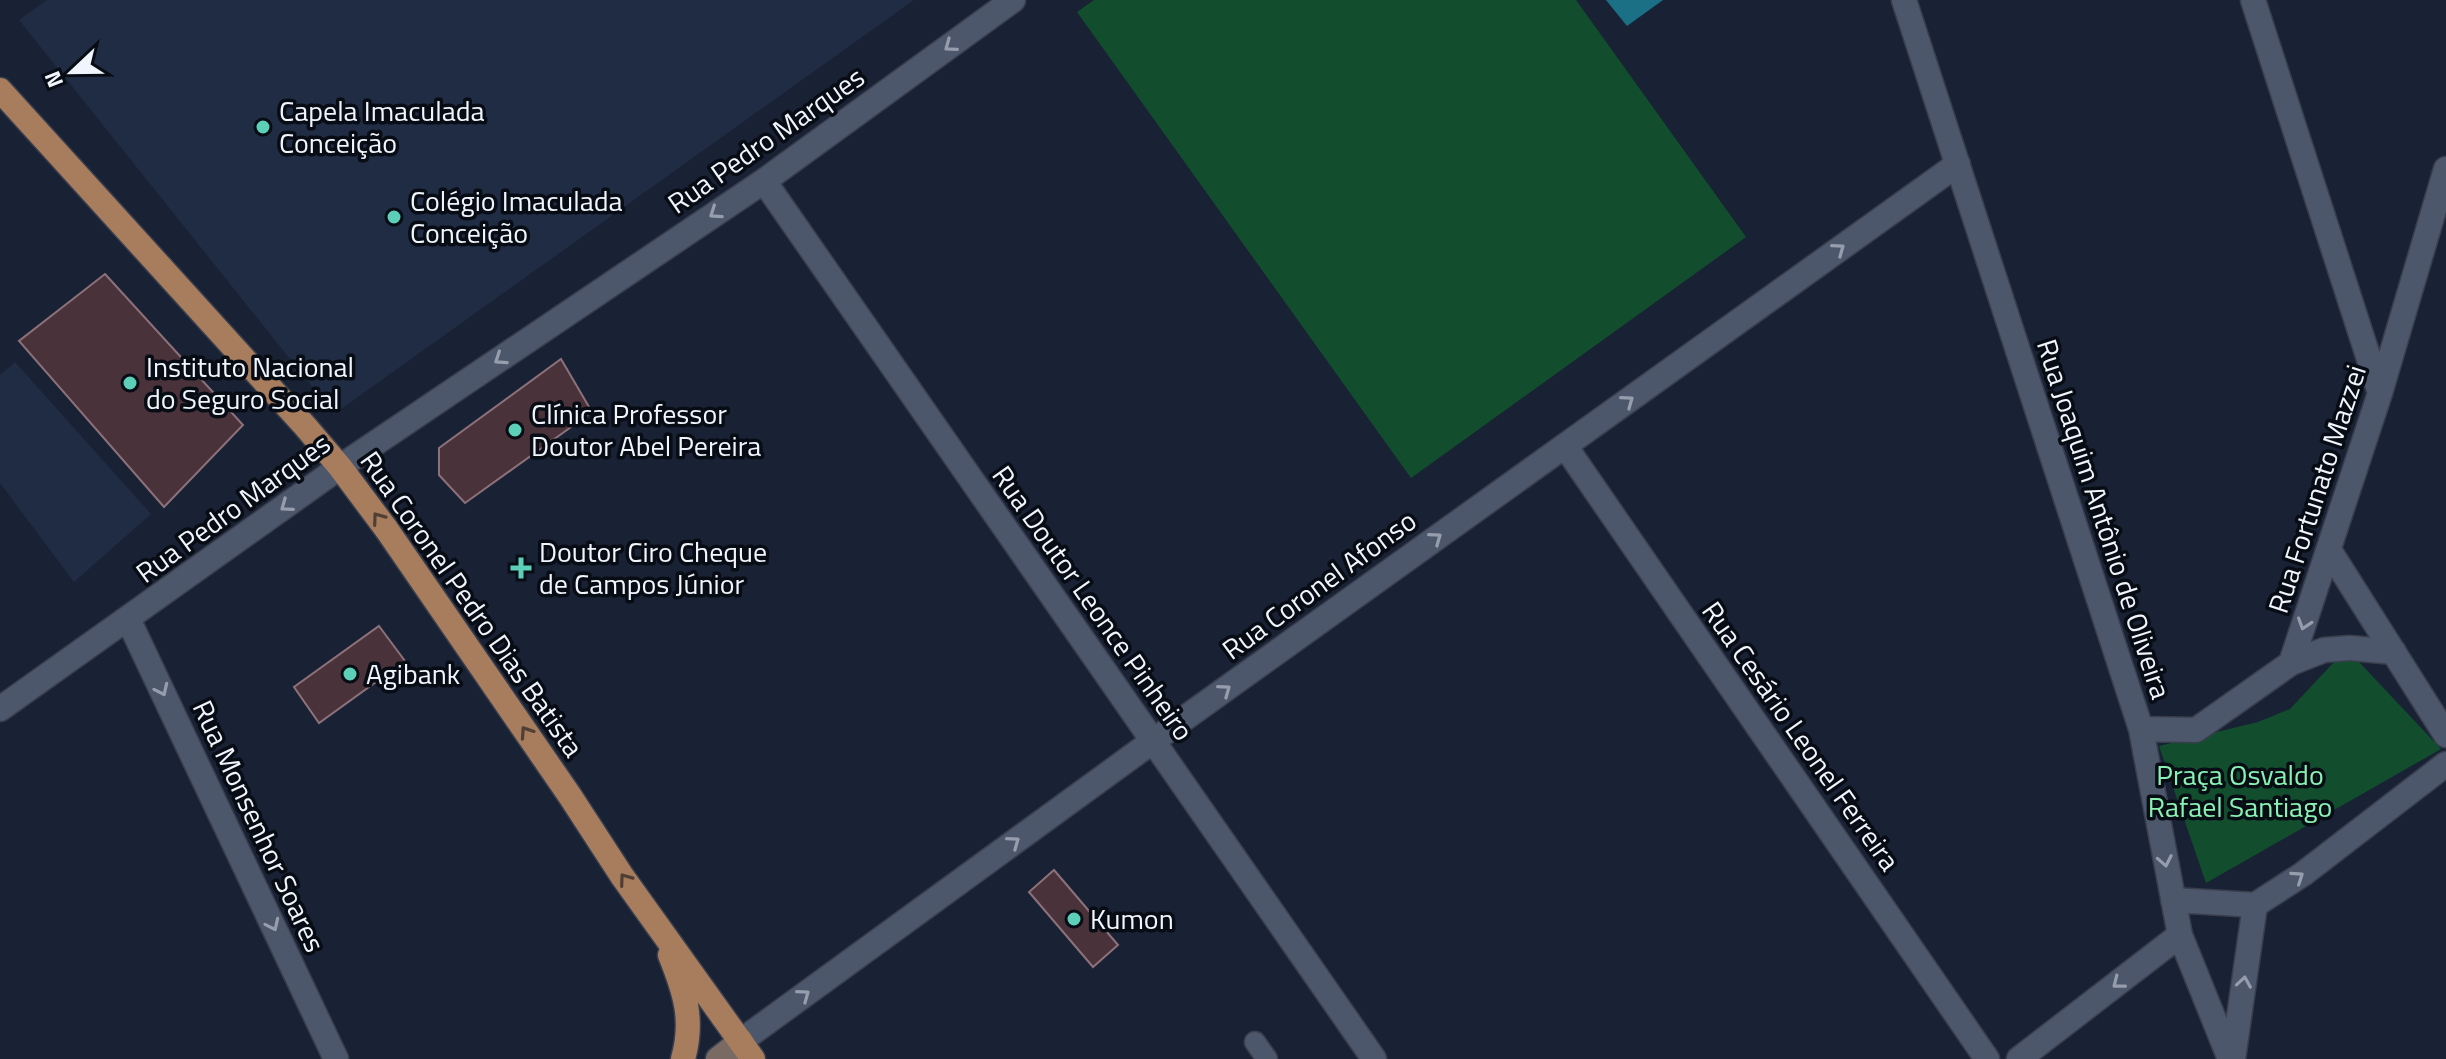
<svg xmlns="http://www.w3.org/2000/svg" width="2446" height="1059" font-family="'Titillium Web',sans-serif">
<rect width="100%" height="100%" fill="#192234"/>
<path fill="#202c43" d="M47,0H914L334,414L19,20Z
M15,362L151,514L74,582L0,483V375Z"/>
<path fill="#124e2e" d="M1094,0H1576L1746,237L1411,478L1077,12Z
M2337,659L2359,662L2441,749L2206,883L2159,746L2258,722L2290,709Z"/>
<path fill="#1b7085" d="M1606,0H1663L1627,26Z"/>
<path fill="#4a323a" stroke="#8d717a" stroke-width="2" d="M105,274L243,425L164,507L19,341Z
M561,359L592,412L465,503L439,475V448Z
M379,626L405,661L319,723L294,687Z
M1054,870L1118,945L1093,967L1029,892Z"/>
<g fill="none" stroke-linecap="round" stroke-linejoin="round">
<defs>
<path id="service" d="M1255,1042L1267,1059"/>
<path id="minor" d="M1904,0L2141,729L2180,935L2230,1059
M2253,0L2380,393
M764,181L1374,1059
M1565,446L1987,1059
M2329,550L2446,735
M128,619L336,1059
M2291,663L2324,650L2350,648L2394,652
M0,709L340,467L764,181L1013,0
M2141,729L2196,730L2291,663L2380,393L2446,169
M2173,900L2255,905L2303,874L2446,764
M741,1041L1153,741L1958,164
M2019,1059L2180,935
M2233,1059L2255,905"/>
<path id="secondary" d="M718,1059L741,1041"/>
<path id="primary" d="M0,90L305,426L340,467L387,530L570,796L622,876L753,1059
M670,955C685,992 694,1020 683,1059"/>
</defs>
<use href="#service" stroke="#393e4d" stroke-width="23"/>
<use href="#minor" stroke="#393e4d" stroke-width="27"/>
<use href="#secondary" stroke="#393e4d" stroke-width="27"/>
<use href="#primary" stroke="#393e4d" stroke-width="27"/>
<use href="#service" stroke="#4c576b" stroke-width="20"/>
<use href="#minor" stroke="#4c576b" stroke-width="24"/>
<use href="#secondary" stroke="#7a6a64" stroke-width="24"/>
<use href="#primary" stroke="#a87d5d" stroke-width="24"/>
</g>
<defs><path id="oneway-chevron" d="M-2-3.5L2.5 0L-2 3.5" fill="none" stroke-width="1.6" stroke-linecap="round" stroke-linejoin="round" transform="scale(2)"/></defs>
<g stroke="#969ead">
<use href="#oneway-chevron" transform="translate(950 46) rotate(144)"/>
<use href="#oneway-chevron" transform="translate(715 213) rotate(146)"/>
<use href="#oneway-chevron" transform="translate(1839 249) rotate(-36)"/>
<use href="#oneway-chevron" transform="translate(500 359) rotate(146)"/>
<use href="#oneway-chevron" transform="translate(1628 401) rotate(-36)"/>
<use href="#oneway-chevron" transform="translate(286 506) rotate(144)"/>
<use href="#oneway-chevron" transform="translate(1436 538) rotate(-36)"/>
<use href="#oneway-chevron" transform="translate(2304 624) rotate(108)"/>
<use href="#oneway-chevron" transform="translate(162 690) rotate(65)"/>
<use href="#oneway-chevron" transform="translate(1225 690) rotate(-36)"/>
<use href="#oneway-chevron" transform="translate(1014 842) rotate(-36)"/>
<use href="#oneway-chevron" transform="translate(2165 861) rotate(79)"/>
<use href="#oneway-chevron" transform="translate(2298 877) rotate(-34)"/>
<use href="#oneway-chevron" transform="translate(273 925) rotate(65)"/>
<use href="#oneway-chevron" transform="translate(2244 982) rotate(-81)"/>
<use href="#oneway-chevron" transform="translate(2118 983) rotate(142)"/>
<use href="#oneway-chevron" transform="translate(804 995) rotate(-36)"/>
</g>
<g stroke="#503f35">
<use href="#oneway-chevron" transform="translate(378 518) rotate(-126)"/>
<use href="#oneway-chevron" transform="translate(526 732) rotate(-124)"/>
<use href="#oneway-chevron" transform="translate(625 879) rotate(-126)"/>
</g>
<g fill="#5dceb8" stroke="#080c14" stroke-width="3">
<circle cx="263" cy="127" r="8"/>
<circle cx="394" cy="217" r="8"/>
<circle cx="130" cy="383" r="8"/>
<circle cx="515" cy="430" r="8"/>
<path d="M517 556h8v8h8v8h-8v8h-8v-8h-8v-8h8z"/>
<circle cx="350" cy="674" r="8"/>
<circle cx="1074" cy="919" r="8"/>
</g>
<g text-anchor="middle" stroke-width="7" stroke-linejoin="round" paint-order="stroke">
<g font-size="28" fill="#f1f5fd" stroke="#080c14" text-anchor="start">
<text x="279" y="121">Capela Imaculada<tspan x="279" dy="32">Conceição</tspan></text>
<text x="410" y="211">Colégio Imaculada<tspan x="410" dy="32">Conceição</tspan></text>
<text x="146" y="377">Instituto Nacional<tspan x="146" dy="32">do Seguro Social</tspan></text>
<text x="531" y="424">Clínica Professor<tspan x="531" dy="32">Doutor Abel Pereira</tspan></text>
<text x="539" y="562">Doutor Ciro Cheque<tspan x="539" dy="32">de Campos Júnior</tspan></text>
<text x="366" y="684">Agibank</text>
<text x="1090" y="929">Kumon</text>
</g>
<g font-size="28" fill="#f1f5fd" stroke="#080c14">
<text transform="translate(766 140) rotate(-35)" y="10">Rua Pedro Marques</text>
<text transform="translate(2317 489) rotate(-72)" y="10">Rua Fortunato Mazzei</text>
<text transform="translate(233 508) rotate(-36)" y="10">Rua Pedro Marques</text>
<text transform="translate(2104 519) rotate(72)" y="10">Rua Joaquim Antônio de Oliveira</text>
<text transform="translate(1319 585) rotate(-36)" y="10">Rua Coronel Afonso</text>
<text transform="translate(1093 603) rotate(55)" y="10">Rua Doutor Leonce Pinheiro</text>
<text transform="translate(472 604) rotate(55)" y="10">Rua Coronel Pedro Dias Batista</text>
<text transform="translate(1801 736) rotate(55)" y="10">Rua Cesário Leonel Ferreira</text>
<text transform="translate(259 826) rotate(65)" y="10">Rua Monsenhor Soares</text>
</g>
<g font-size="28" fill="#89f2b2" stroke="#080c14">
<text x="2240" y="785">Praça Osvaldo<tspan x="2240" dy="32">Rafael Santiago</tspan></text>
</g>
</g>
<g transform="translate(72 72) rotate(248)" stroke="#080c14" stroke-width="6" paint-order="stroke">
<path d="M0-6L14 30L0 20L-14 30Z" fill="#f1f5fd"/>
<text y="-12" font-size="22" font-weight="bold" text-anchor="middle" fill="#f1f5fd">N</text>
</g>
</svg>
